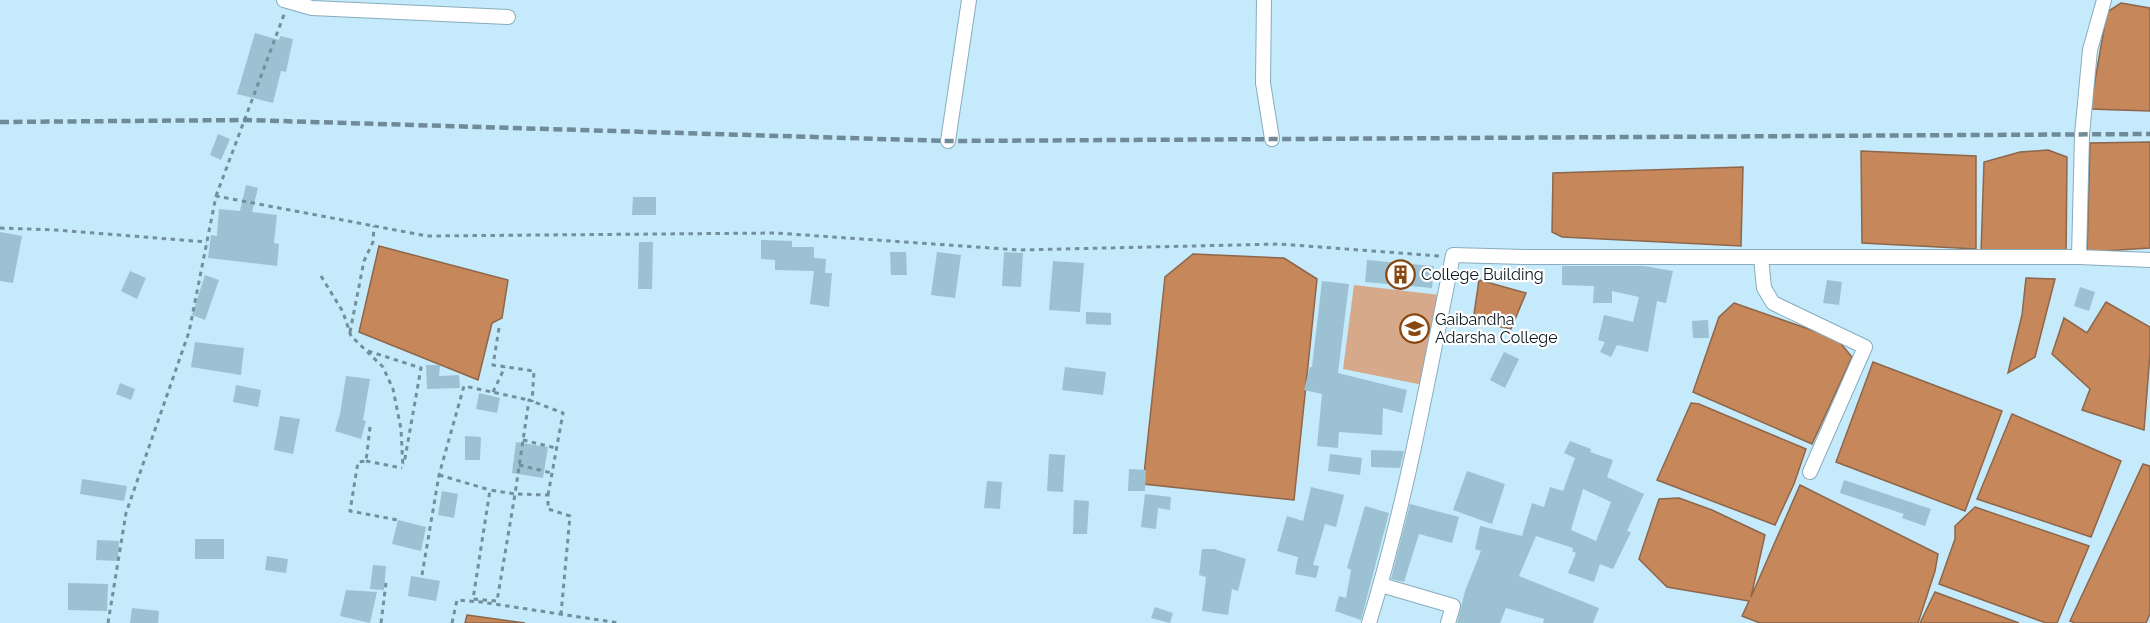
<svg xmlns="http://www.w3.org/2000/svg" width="2150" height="623" font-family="Raleway,sans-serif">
<rect width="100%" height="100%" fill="#c4eafc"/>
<path fill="#d6a98b" d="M1354,285L1440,295L1423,385L1343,369Z"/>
<path fill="#c6875b" stroke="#8e6649" stroke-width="1.5" d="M2121,3L2150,8V111L2090,109L2107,12Z
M2150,142V248L2087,252L2090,143Z
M2048,150L2067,157L2066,258L1981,253L1984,162L2020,152Z
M1861,151L1976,156V249L1862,243Z
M1743,167L1741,246L1562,237L1552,232L1553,173Z
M379,246L508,280L502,318L492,323L478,380L359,332Z
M1193,254L1284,258L1317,279L1294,500L1143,484L1165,277Z
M2026,278L2055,279L2035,357L2008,373L2022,315Z
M1479,280L1526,293L1511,329L1473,321Z
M2106,302L2150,327V354L2144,430L2082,410L2090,389L2052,354L2064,318L2087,333Z
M1734,303L1837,339L1852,357L1812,444L1693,392L1719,317Z
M1873,362L2002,411L1965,511L1836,462Z
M1691,403L1699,404L1806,449L1794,484L1775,525L1657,480Z
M2012,414L2121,461L2091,537L1977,499Z
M2143,464L2150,466V614L2146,623H2075L2070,621Z
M1800,485L1938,554L1935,571L1918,623H1760L1742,616L1749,601L1667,587L1639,559L1659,499L1679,498L1712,510L1765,535L1751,597Z
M1975,507L2089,546L2057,623H2046L1939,584L1955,539V526Z
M1935,592L2019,623H1920Z
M467,615L525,623H465Z"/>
<path fill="#9cc1d2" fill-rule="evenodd" d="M255,33L279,40L280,36L293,39L286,72L281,71L273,103L237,94Z
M218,134L230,139L221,160L210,155Z
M246,185L258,188L252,212L277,215L274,243L279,244L277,266L208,258L211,235L217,236L219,209L240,211Z
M633,197H656V215H632Z
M0,232L22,236L13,283L0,281Z
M761,240L792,241V247H814V258L826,259L825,273H832L829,307L810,304L814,271L775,270V260L761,259Z
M639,242H653L652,289H638Z
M890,252H906L907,275H891Z
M937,252L961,255L955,298L931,295Z
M1004,252L1023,253L1021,287L1002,286Z
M1367,260L1434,266L1432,288L1365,282Z
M1053,261L1084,263L1080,312L1049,310Z
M1562,266H1644L1673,271L1666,303L1657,301L1648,352L1617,345L1611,357L1600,352L1605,342L1598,340L1604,315L1633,322L1639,297L1612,291V303H1593L1594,286L1562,285Z
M130,271L146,278L137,299L121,291Z
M205,275L219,280L205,320L192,315Z
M1827,280L1842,282L1839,305L1823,303Z
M1322,281L1349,284L1338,373L1407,390L1402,413L1383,408L1382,435L1339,432L1338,448L1317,446L1322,394L1304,390L1310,367H1312Z
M2080,287L2095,292L2089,311L2074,306Z
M1086,312L1111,313V325L1086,324Z
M1708,320L1709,338H1693L1692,321Z
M195,342L244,348L241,375L191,367Z
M1504,352L1519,359L1505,388L1490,380Z
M426,365H440L439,376L459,375L460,388L427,389Z
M1065,367L1106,372L1103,395L1062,390Z
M346,376L370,379L363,420L366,421L361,439L335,431L340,414Z
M120,383L135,389L131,400L116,394Z
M236,385L261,390L258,407L233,402Z
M479,393L500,398L497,413L476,409Z
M280,416L300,419L293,454L274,450Z
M465,436L481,437L480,460H465Z
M1570,441L1591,449L1590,452L1613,460L1607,477L1644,494L1627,531L1631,532L1613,569L1600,564L1594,582L1568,573L1576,553L1572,551L1573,548L1536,536L1519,576L1599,608L1593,623H1543L1544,619L1506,608L1500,623H1457L1465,591L1481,551L1475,549L1480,526L1522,536L1532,503L1544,507L1550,487L1563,491L1575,458L1564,453ZM1583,489L1611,502L1596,541L1571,530Z
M516,442L548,447L543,478L512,473Z
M1371,450L1404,451L1400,468L1371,467Z
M1049,454L1065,455L1063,492L1047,491Z
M1330,454L1362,458L1360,475L1328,471Z
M1129,469L1146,470L1145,491H1128Z
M1467,471L1505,484L1492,524L1453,510Z
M82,479L127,486L124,501L80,494Z
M1844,480L1931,509L1925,526L1902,518L1904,514L1840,493Z
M987,481L1002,482L1000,509L984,508Z
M1311,487L1344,495L1336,527L1325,524L1313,565L1319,566L1316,578L1295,574L1298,557L1277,551L1287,516L1303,521Z
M442,491L458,494L454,518L438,515Z
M1145,494L1171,497L1170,510L1158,508L1156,529L1141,527Z
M1074,500L1089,501L1087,534H1073Z
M1410,504L1459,517L1452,543L1419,534L1404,582L1391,579Z
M1365,506L1389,513L1361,620L1335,611L1339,596L1346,598L1351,570L1347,568Z
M398,520L426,527L421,551L392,544Z
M195,539H224V559H195Z
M97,540L119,541L118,561L96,560Z
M1202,549H1214L1246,559L1238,591L1232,589L1228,615L1202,611L1206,577L1199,575Z
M267,556L288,559L286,573L265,570Z
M373,565L386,566L384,590L370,589Z
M411,576L440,581L436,601L408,596Z
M68,583L108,584L107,611L68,610Z
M346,590L377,592L370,623L340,616Z
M1155,607L1173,613L1170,623L1151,618Z
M132,608L159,611L158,623H130Z"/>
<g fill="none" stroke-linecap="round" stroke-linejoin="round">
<defs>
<path id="minor" d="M284,0L312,8L508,17
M1264,0L1263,83L1272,139
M948,141L969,0
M1761,257L1764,288L1773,303L1865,347L1810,472
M2079,257L2082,135L2090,50L2104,0
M1381,585L1453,606L1448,623
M1369,623C1406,503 1428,378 1453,255L1524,257H2079L2150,260"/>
</defs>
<use href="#minor" stroke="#88acbd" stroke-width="16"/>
<path stroke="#738f9b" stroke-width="3" stroke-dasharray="4.5 4.5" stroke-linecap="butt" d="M216,196L285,12
M0,228L56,230L207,242
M321,276L343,312L351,336L383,367L393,389L401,429L403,468
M499,328L493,365L534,371L532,402
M350,332L364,261L373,242L374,226
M368,351L421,368L404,464
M493,392L505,367
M370,427L366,461L358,462L350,511L398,520
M523,440L556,448
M366,461L402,468
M519,465L552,473
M439,475L490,490
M548,495L563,413L529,400L515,494L490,490L473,599L497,601L515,494L548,495V509L570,516L561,614
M422,575L439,475L464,386L529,400
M108,623L126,513L189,332L216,196L427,236L776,233L1019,250L1280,244L1439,256
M381,623L386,583
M452,623L457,600L481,602L619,623"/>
<use href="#minor" stroke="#fff" stroke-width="14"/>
<path stroke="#708b97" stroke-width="4.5" stroke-dasharray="9 4.5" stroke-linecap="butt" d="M0,122L246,120L948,141L2150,134"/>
</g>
<defs>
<symbol id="building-ring" viewBox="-11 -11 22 22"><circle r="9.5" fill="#fff" stroke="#884810" stroke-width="1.5"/><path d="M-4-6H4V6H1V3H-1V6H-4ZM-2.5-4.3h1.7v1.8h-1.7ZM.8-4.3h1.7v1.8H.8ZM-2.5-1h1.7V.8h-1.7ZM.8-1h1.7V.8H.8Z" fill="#884810"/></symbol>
<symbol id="university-ring" viewBox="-11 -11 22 22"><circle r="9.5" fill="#fff" stroke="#884810" stroke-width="1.5"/><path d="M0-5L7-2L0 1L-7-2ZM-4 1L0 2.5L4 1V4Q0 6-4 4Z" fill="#884810"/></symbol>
</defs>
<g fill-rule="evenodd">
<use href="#building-ring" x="1384" y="258" width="33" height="33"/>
<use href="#university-ring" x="1398" y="312" width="33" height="33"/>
</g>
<g text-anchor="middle" stroke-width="4.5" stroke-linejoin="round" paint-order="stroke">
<g font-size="16" fill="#0a181e" stroke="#fff" text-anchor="start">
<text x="1421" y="280">College Building</text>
<text x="1435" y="325">Gaibandha<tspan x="1435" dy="18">Adarsha College</tspan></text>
</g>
</g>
</svg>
